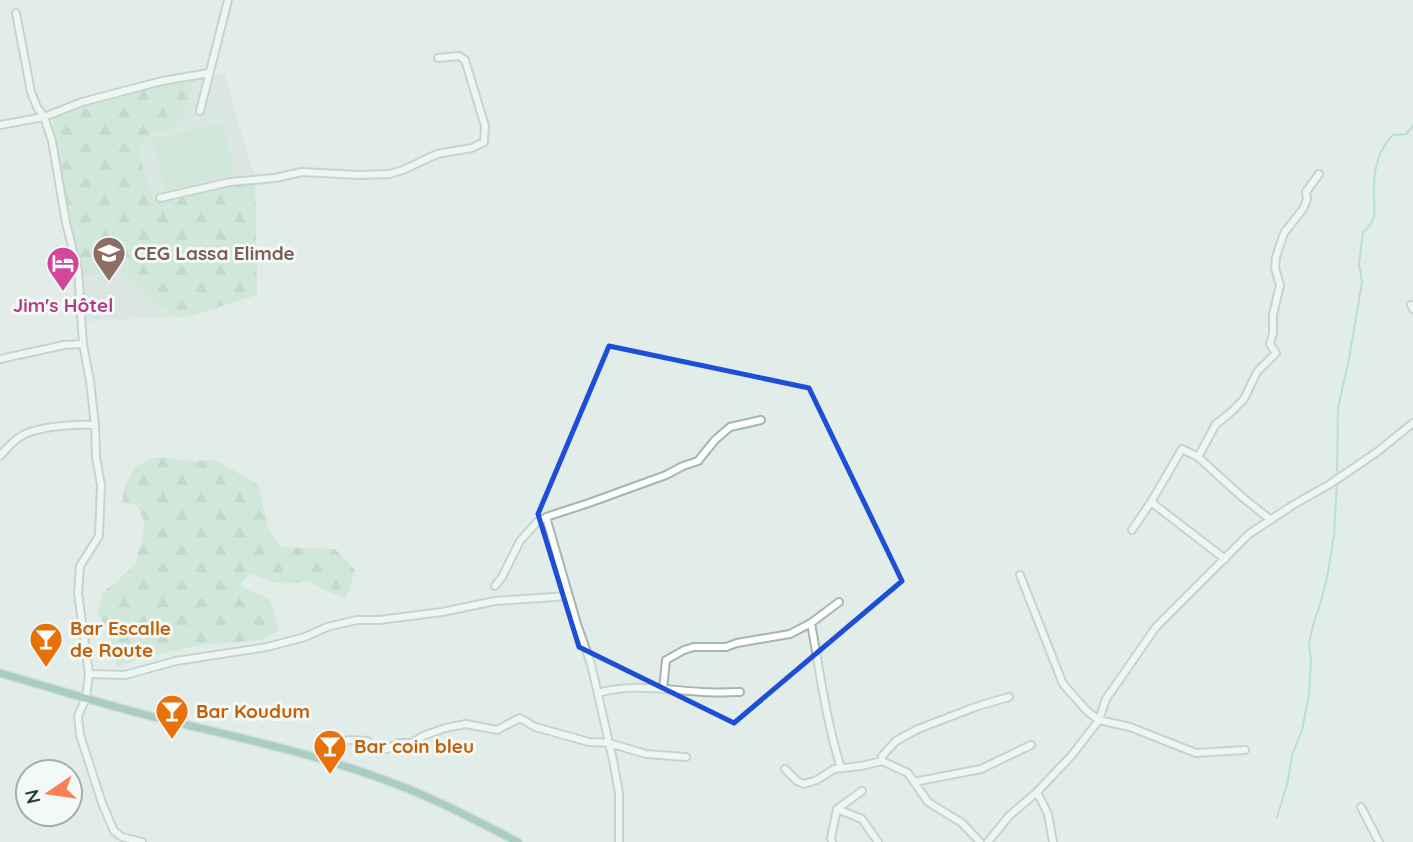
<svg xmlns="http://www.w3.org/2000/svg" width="1413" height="842" font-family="Quicksand,sans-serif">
<defs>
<pattern id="forest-firs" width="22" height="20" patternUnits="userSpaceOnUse" patternTransform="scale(1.75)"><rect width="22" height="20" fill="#bae0c5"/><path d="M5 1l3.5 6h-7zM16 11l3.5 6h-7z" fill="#a0c1aa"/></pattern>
</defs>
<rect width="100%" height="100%" fill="#e2ede9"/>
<path fill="#d0ddd8" d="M224,73L255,178L257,295L187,317L86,321L81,274L52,119L135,91Z"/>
<path fill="url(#forest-firs)" d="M193,79C190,96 185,123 167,130C162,132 155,132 149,133L142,142L139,156L153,201L188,196L255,178L257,295L187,317L172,315L139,289L122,271L108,269L94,274H81L52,119L81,106L135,91Z
M157,457L192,461L216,460L258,485L268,527L280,547L335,549L355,570L346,598L324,590L308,581C282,586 275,583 250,574L240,584L248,590L270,599L279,631L261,640L201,645L177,650L142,658L117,667L110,639L98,612L103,592L115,583L136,563L145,523L137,505L122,503L125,486L136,466Z"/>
<path fill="#bae0c5" d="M222,122L235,173L166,191L153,139Z"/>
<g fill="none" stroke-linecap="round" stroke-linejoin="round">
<path stroke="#87c7d5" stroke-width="2" d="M1337,475L1338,408L1349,359L1362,282L1359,264L1363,232C1380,219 1373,205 1374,186C1374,168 1380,147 1393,135L1406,134L1413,126
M1277,817L1287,785L1292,756L1302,730L1309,695L1311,661L1309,643L1314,622L1319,608L1327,578L1334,535L1337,484"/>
<defs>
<path id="minor" d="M16,13L31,92L37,107L44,117L52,141L66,223L78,270L83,344L90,381L95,425L96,457L101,485L99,536L80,566L78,593L89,674L86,698L78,716L80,735L102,803L114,831L122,837L142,842
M200,111L228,0
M0,125L44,117L82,102L162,81L209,73
M160,198L230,182L275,178L302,172L359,175L389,174L403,170L437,154L472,148L484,142L485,126L465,60L459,56L438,58
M1411,305L1413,309
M0,359L64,345L83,344
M0,456C8,447 17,436 30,432C48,426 76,424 95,425
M1198,457L1216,424L1229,414L1244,399L1257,372L1276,353L1270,344L1273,333V315L1280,285L1275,268L1276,257L1284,233L1303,209L1307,199L1306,192L1319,174
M1151,502L1225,559
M546,517L577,624L591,664L613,760L619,793V842
M1132,530L1151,502L1182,449L1198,457L1242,497L1271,520
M1020,575L1063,684L1087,711L1099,720L1130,727L1196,753L1245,750
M495,586L502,577L520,541L537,522L546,517L589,503L666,475L683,466L698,461L715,440L730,427L761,420
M811,623C820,672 826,721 841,768
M89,674L125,675L176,661L267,647L305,637L327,627L357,620H379L442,612L495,601L569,596
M663,689L666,660L684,650L694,647H726L737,643L790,634L811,623L839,602
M598,693C632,683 667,690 702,692C715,693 728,692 740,692
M348,740L368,741L372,750L387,749L399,743H412L423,736L445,728L466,724L497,730L520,718L535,727L589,742L609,743L646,754L686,757
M882,761V756L896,741L918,729L978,706L1009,697
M785,769L797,781L804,784L817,780L834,769L861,766L882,761L908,773L928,802L962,823L980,842
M914,782L981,769L1031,745
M1037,792L1048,814L1053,842
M1361,807L1379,842
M837,809L862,819L878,842
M832,842L831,838L837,809L862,791
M988,842L1009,816L1037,792L1072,755L1099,720L1106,699L1156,627L1249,534L1293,505L1330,484L1377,452L1413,423"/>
<path id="major" d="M0,673C52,688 105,705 158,718C237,737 317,754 393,783C436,799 477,821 518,842"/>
</defs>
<use href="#minor" stroke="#a4b6b0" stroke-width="10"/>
<use href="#major" stroke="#c1cac7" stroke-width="10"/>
<use href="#minor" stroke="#fff" stroke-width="6"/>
<use href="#major" stroke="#64a596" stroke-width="7"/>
</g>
<path d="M0 0H1413V842H0ZM609,346L809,388L902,581L734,723L579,647L538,514Z" fill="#e2ede9" fill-opacity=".55" fill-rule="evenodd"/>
<path fill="none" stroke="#1d4ed8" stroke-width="5" stroke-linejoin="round" d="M609,346L809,388L902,581L734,723L579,647L538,514Z"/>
<defs>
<symbol id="school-pin" viewBox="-11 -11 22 30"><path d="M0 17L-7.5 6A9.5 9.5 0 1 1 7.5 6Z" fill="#8d6e63" stroke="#f3f9f6"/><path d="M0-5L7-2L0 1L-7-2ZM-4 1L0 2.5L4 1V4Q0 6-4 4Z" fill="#fff"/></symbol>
<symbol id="hotel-pin" viewBox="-11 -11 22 30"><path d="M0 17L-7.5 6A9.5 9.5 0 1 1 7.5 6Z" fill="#d1479c" stroke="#f3f9f6"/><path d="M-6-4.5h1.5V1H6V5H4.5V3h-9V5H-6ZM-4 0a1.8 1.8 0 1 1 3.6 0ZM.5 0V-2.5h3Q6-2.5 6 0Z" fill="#fff"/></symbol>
<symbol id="bar-pin" viewBox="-11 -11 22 30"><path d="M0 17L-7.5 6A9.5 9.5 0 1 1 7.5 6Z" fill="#e8710a" stroke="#f3f9f6"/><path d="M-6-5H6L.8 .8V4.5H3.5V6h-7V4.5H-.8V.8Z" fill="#fff"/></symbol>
</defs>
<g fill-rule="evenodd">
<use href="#school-pin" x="90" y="234" width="38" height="52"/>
<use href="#hotel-pin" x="44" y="244" width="38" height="52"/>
<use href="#bar-pin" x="27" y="620" width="38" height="52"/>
<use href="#bar-pin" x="153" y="692" width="38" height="52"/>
<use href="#bar-pin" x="311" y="727" width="38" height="52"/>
</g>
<g text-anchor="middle" stroke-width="6" stroke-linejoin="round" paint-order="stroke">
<g font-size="19" font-weight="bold" fill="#785e54" stroke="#f3f9f6" text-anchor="start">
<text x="134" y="260">CEG Lassa Elimde</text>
</g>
<g font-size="19" font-weight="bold" fill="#b23c85" stroke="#f3f9f6">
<text x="63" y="312">Jim's Hôtel</text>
</g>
<g font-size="19" font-weight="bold" fill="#c56008" stroke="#f3f9f6" text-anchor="start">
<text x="70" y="635">Bar Escalle<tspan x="70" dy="22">de Route</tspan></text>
<text x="196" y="718">Bar Koudum</text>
<text x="354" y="753">Bar coin bleu</text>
</g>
</g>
<g transform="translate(49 793) rotate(257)"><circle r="33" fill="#f3f9f6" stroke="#9fafaa" stroke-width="2"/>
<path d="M0-5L12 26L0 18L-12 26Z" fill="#fa8154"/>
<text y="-10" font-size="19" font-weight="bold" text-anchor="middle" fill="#214038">N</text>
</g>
</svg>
